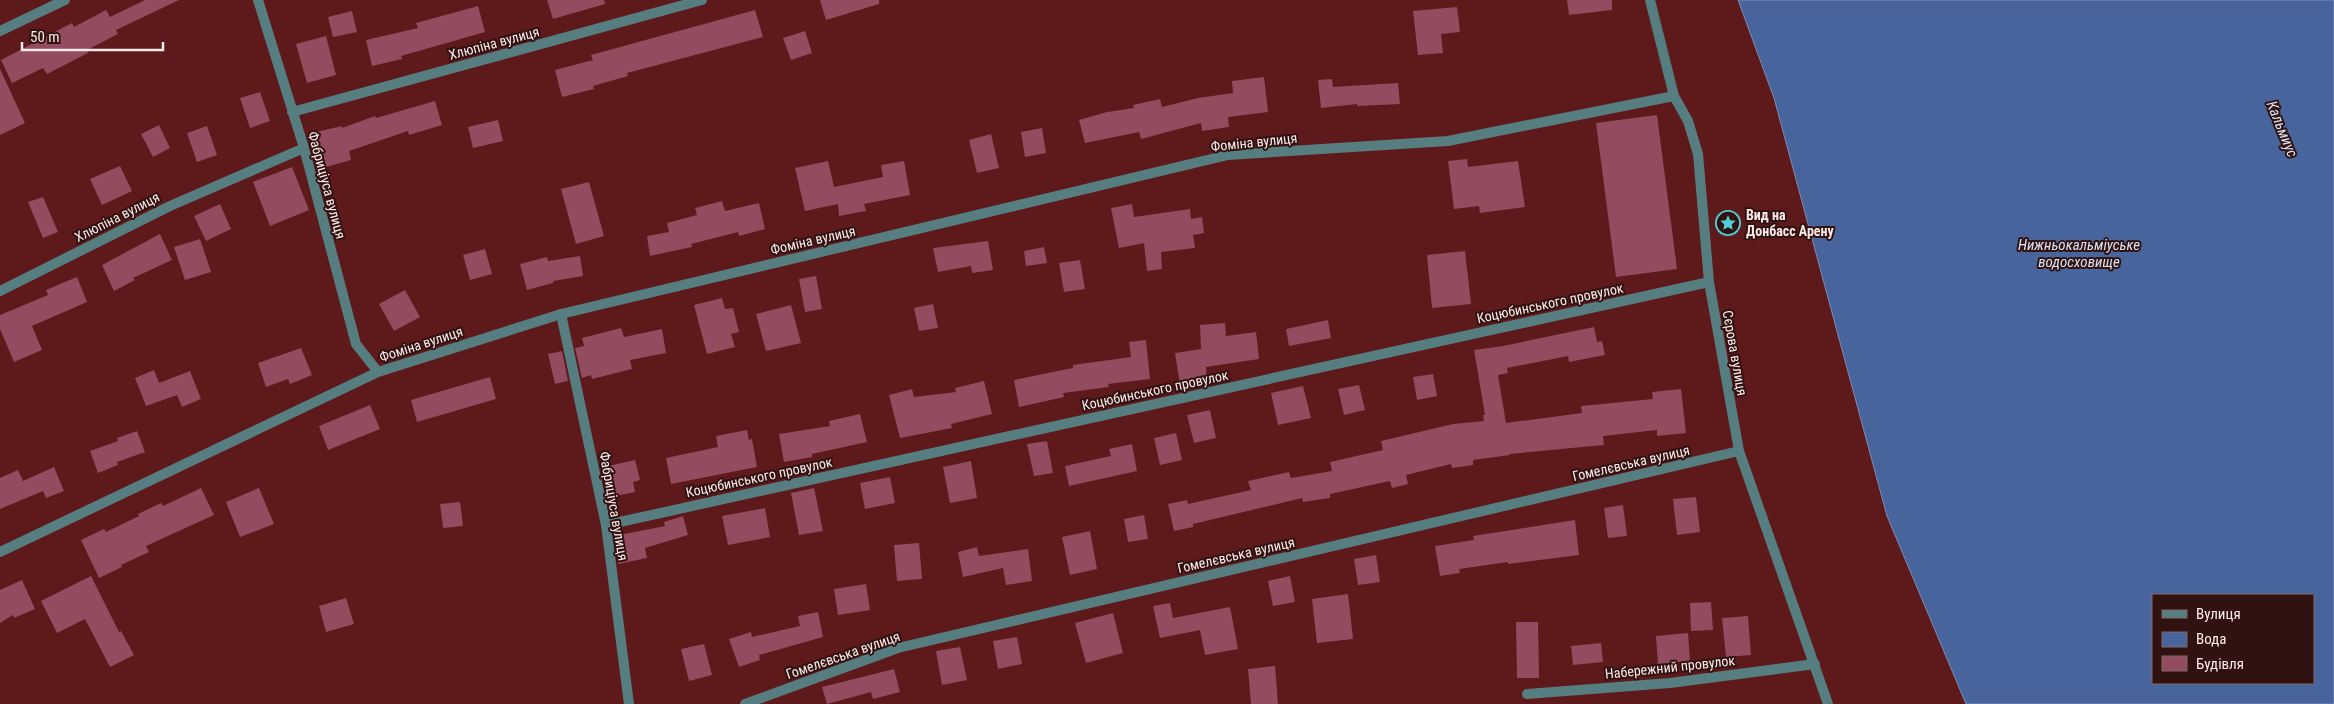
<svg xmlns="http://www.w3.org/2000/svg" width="2334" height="704" font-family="'Roboto Condensed',sans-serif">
<rect width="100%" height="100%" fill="#5e191b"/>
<path fill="#48649d" stroke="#7e8cb4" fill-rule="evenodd" d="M1738,0H2334V704H1966L1887,516L1774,98ZM2153,595H2313V683H2153Z"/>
<path fill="#924b5f" d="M145,0H179L116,30L118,34L87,50L88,53L47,74L43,68L12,83L1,60L72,23L74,27L106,10L110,17Z
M547,0H604L605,4L553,19Z
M820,0H879V4L826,20Z
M1567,0H1612V10L1569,15Z
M478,6L485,32L401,56L402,59L372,66L366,40L418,28L416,23Z
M1457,7L1460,32L1441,34L1443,53L1418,55L1413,11Z
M755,10L763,37L627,73L628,76L593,86L594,89L562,97L555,70L593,60L591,55Z
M352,11L357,32L333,37L328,17Z
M805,31L812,53L791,60L783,38Z
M326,36L336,75L307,83L296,44Z
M0,69L25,123L0,135Z
M1264,77L1268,112L1228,117L1229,127L1202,131L1201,123L1141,139L1139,132L1085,143L1079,120L1107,112L1134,108L1133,105L1160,99L1162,107L1198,98L1233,93L1232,81Z
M1332,79L1333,87L1398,83L1400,104L1357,106V104L1321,108L1318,80Z
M260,92L270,121L250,128L240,98Z
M435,101L442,125L409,135L408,131L349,151L351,160L326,167L316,132L342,126V128L375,116L376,118Z
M1657,115L1677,269L1616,277L1596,123Z
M498,120L503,141L473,148L468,127Z
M159,125L170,148L153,157L141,134Z
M207,126L217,155L197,162L187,133Z
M1042,128L1046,153L1025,157L1021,132Z
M991,134L999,168L977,173L969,140Z
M1467,159L1468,167L1518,161L1525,207L1480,213L1479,206L1454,209L1448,161Z
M828,161L834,187L883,177L881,165L904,161L910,195L864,204L866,211L839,216L838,204L805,211L795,168Z
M120,166L132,191L102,205L90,179Z
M292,167L309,210L270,226L253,182Z
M589,182L604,236L576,244L561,189Z
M43,197L58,232L43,238L28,202Z
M722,201L725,211L759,203L765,229L739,236L738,232L691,244L692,247L650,256L647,236L669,232L667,223L697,215L695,208Z
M220,204L231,229L206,241L194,216Z
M1132,204L1134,217L1190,209L1191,219L1202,217L1204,233L1193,235L1195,248L1161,252L1162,269L1147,271L1144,243L1119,248L1111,208Z
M160,234L172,260L133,278L135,280L114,291L102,265Z
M200,239L211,272L185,280L174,247Z
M988,241L993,270L972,273L971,266L938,272L933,248Z
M1044,247L1047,263L1026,266L1024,251Z
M485,249L492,274L470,280L463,255Z
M1465,251L1471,304L1432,308L1427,255Z
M580,256L583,276L553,281V283L527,290L520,264L547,257L548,261Z
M1080,260L1085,289L1064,292L1059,263Z
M816,276L822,309L805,312L799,279Z
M77,277L87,302L32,326L42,350L14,362L0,329V315L48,295L46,290Z
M405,290L420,317L394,331L379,304Z
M722,298L725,309L733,308L739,332L731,334L735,347L707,354L694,305Z
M933,304L938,328L919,331L914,308Z
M791,305L801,343L766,351L756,314Z
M1328,320L1331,338L1289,346L1286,329Z
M1225,323L1226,336L1256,332L1259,359L1206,367L1207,380L1180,384L1175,353L1201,349L1200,325Z
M1594,327L1597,342L1602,341L1605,355L1569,362L1568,356L1507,368L1508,373L1498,375L1506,423L1582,413L1581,406L1653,399L1652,392L1681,389L1686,433L1657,436V430L1603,436L1604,445L1509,454L1510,455L1473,460V465L1452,468L1451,464L1406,475L1408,484L1392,488L1390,481L1330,494V498L1303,502L1302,498L1193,524V527L1174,531L1168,504L1187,500L1188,504L1251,490L1248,481L1289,472L1291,478L1332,471L1330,462L1383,450L1381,441L1453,424L1484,421L1483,415H1485L1474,350L1503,346Z
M621,328L624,337L662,329L666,353L630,360L632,369L592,379L591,375L582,378L575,348L584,346L582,338Z
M1146,340L1150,379L1108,384L1109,387L1063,393L1064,397L1019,407L1014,380L1073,368V365L1131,357L1129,342Z
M301,348L312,375L290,384L288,379L266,387L258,363Z
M562,351L568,381L555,384L548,354Z
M154,370L159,383L190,371L201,399L182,407L177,395L146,406L135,378Z
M1433,374L1437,396L1417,400L1413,377Z
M490,377L496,399L417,422L411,400Z
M984,381L992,414L951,424L952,428L900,438L889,395L912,389L914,397L956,392L955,388Z
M1359,385L1365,410L1344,415L1338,389Z
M1303,386L1311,418L1278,425L1271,393Z
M370,405L380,429L328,450L319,426Z
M1210,410L1216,438L1194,443L1187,415Z
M860,414L867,442L812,454V457L784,462L779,434L830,426L829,421Z
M747,430L749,440L752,439L757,467L671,484L666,458L718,447L716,436Z
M137,431L145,452L117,462L118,465L98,473L90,451L118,441L117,438Z
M1176,433L1182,460L1160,465L1154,438Z
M1047,441L1053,473L1034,476L1027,444Z
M1132,444L1137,471L1069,486L1065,466L1111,456L1109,449Z
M635,460L640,480L633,482L635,492L611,497L604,467Z
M971,461L977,498L950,503L943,467Z
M54,467L64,491L46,498L43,491L0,509V478L18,470L23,481Z
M890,477L895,503L865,509L860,483Z
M201,488L214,515L146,546L149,552L121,565L122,567L99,578L81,540L104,529L106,532L139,516L138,514L161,503L163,506Z
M259,488L274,524L240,537L226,502Z
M814,488L823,531L799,535L791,493Z
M1696,497L1700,532L1677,535L1673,499Z
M460,502L463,526L443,528L440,504Z
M1623,505L1627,536L1608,538L1604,508Z
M765,508L770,537L728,545L722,516Z
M1144,515L1148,539L1128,542L1124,519Z
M683,516L688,535L645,548L647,558L618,564L614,536L665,526L664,522Z
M1575,520L1579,555L1508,564V562L1459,569L1460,573L1440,576L1435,546L1474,540L1473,536Z
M1090,531L1097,569L1070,575L1062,537Z
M919,543L922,579L897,581L894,545Z
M977,547L979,556L1028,549L1032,581L1006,585L1003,568L963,577L958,552Z
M1376,555L1380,582L1358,585L1354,559Z
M91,576L119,632L121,631L134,655L110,667L85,619L57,633L41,601Z
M1290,576L1295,602L1273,606L1268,581Z
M22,580L35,609L14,618L13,615L0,623V590Z
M866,584L870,610L838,615L834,589Z
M1348,594L1353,639L1317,643L1312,599Z
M346,598L354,624L326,632L319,606Z
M1711,602L1713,630L1691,631L1690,603Z
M1170,603L1173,618L1230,607L1238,649L1205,655L1200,630L1160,638L1153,606Z
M818,612L823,637L759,655L760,660L739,667L729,639L751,632L752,637L800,626L798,616Z
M1113,613L1123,653L1086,663L1075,623Z
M1748,616L1751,655L1726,657L1722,618Z
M1516,622H1538L1539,678H1517Z
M1688,633L1690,661L1658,664L1656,636Z
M1017,637L1022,664L998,669L993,641Z
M1601,643L1603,662L1573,665L1571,646Z
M704,644L712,675L689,681L681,649Z
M960,647L967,680L942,685L936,651Z
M1275,666L1278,704H1251L1248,669Z
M894,669L900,692L873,699L871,692L827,704L822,687Z"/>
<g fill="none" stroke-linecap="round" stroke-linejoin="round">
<path stroke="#567d80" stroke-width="10" d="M258,0L304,148L356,344L378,372
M1650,0L1674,96L1688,121L1698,154L1709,282L1739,451L1828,704
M0,31L65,0
M292,112L702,0
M0,291L170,206L304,148
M561,314L606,525L629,704
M606,525L1709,282
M0,552L378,372L561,314L1228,155L1448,141L1674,96
M1527,694L1670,683L1815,664
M745,704L898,648L1739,451"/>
</g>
<defs>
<symbol id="sight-ring" viewBox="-11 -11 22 22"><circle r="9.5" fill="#301211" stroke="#52ccd6" stroke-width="1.5"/><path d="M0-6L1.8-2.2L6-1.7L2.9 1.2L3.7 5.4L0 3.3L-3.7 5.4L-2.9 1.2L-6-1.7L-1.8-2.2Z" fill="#52ccd6"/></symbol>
</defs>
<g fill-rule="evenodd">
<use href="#sight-ring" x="1714" y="209" width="28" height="28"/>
</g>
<g text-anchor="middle" stroke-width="4" stroke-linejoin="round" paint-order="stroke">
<g font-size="14" fill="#fdebe9" stroke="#301211">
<text transform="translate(494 43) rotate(-15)" y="5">Хлюпіна вулиця</text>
<text transform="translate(1254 142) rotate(-6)" y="5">Фоміна вулиця</text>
<text transform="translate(327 185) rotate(75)" y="5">Фабриціуса вулиця</text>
<text transform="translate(117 217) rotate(-27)" y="5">Хлюпіна вулиця</text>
<text transform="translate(813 240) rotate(-13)" y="5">Фоміна вулиця</text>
<text transform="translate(1550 303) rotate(-12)" y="5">Коцюбинського провулок</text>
<text transform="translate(421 344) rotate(-18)" y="5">Фоміна вулиця</text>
<text transform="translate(1735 353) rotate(80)" y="5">Сєрова вулиця</text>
<text transform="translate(1155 390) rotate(-12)" y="5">Коцюбинського провулок</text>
<text transform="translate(1631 463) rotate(-13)" y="5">Гомелєвська вулиця</text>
<text transform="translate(759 477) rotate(-12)" y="5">Коцюбинського провулок</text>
<text transform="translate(614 506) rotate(80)" y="5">Фабриціуса вулиця</text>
<text transform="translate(1236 555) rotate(-13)" y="5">Гомелєвська вулиця</text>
<text transform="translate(843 655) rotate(-19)" y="5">Гомелєвська вулиця</text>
<text transform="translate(1670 667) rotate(-6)" y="5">Набережний провулок</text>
</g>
<g font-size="14" font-weight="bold" fill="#fdebe9" stroke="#301211" text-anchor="start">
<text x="1746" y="220">Вид на<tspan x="1746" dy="16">Донбасс Арену</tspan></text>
</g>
<g font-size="15" font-style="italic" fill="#d9e2f3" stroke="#301211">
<text transform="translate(2282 129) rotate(68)" y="5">Кальмиус</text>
<text x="2079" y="250">Нижньокальміуське<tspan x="2079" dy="17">водосховище</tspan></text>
</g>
</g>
<rect x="2152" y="594" width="162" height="90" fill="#301211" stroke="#826967"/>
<rect x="2162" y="610" width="25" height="8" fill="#567d80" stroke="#826967"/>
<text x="2196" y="619" font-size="15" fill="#fdebe9">Вулиця</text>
<rect x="2162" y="632" width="25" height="15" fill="#48649d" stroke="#826967"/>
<text x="2196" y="644" font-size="15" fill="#fdebe9">Вода</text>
<rect x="2162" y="656" width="25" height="15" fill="#924b5f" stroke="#826967"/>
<text x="2196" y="669" font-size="15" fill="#fdebe9">Будівля</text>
<path d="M22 42v8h141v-8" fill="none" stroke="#fdebe9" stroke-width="2.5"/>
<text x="30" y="42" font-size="15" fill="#fdebe9" stroke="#301211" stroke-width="4" paint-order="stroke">50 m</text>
</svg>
